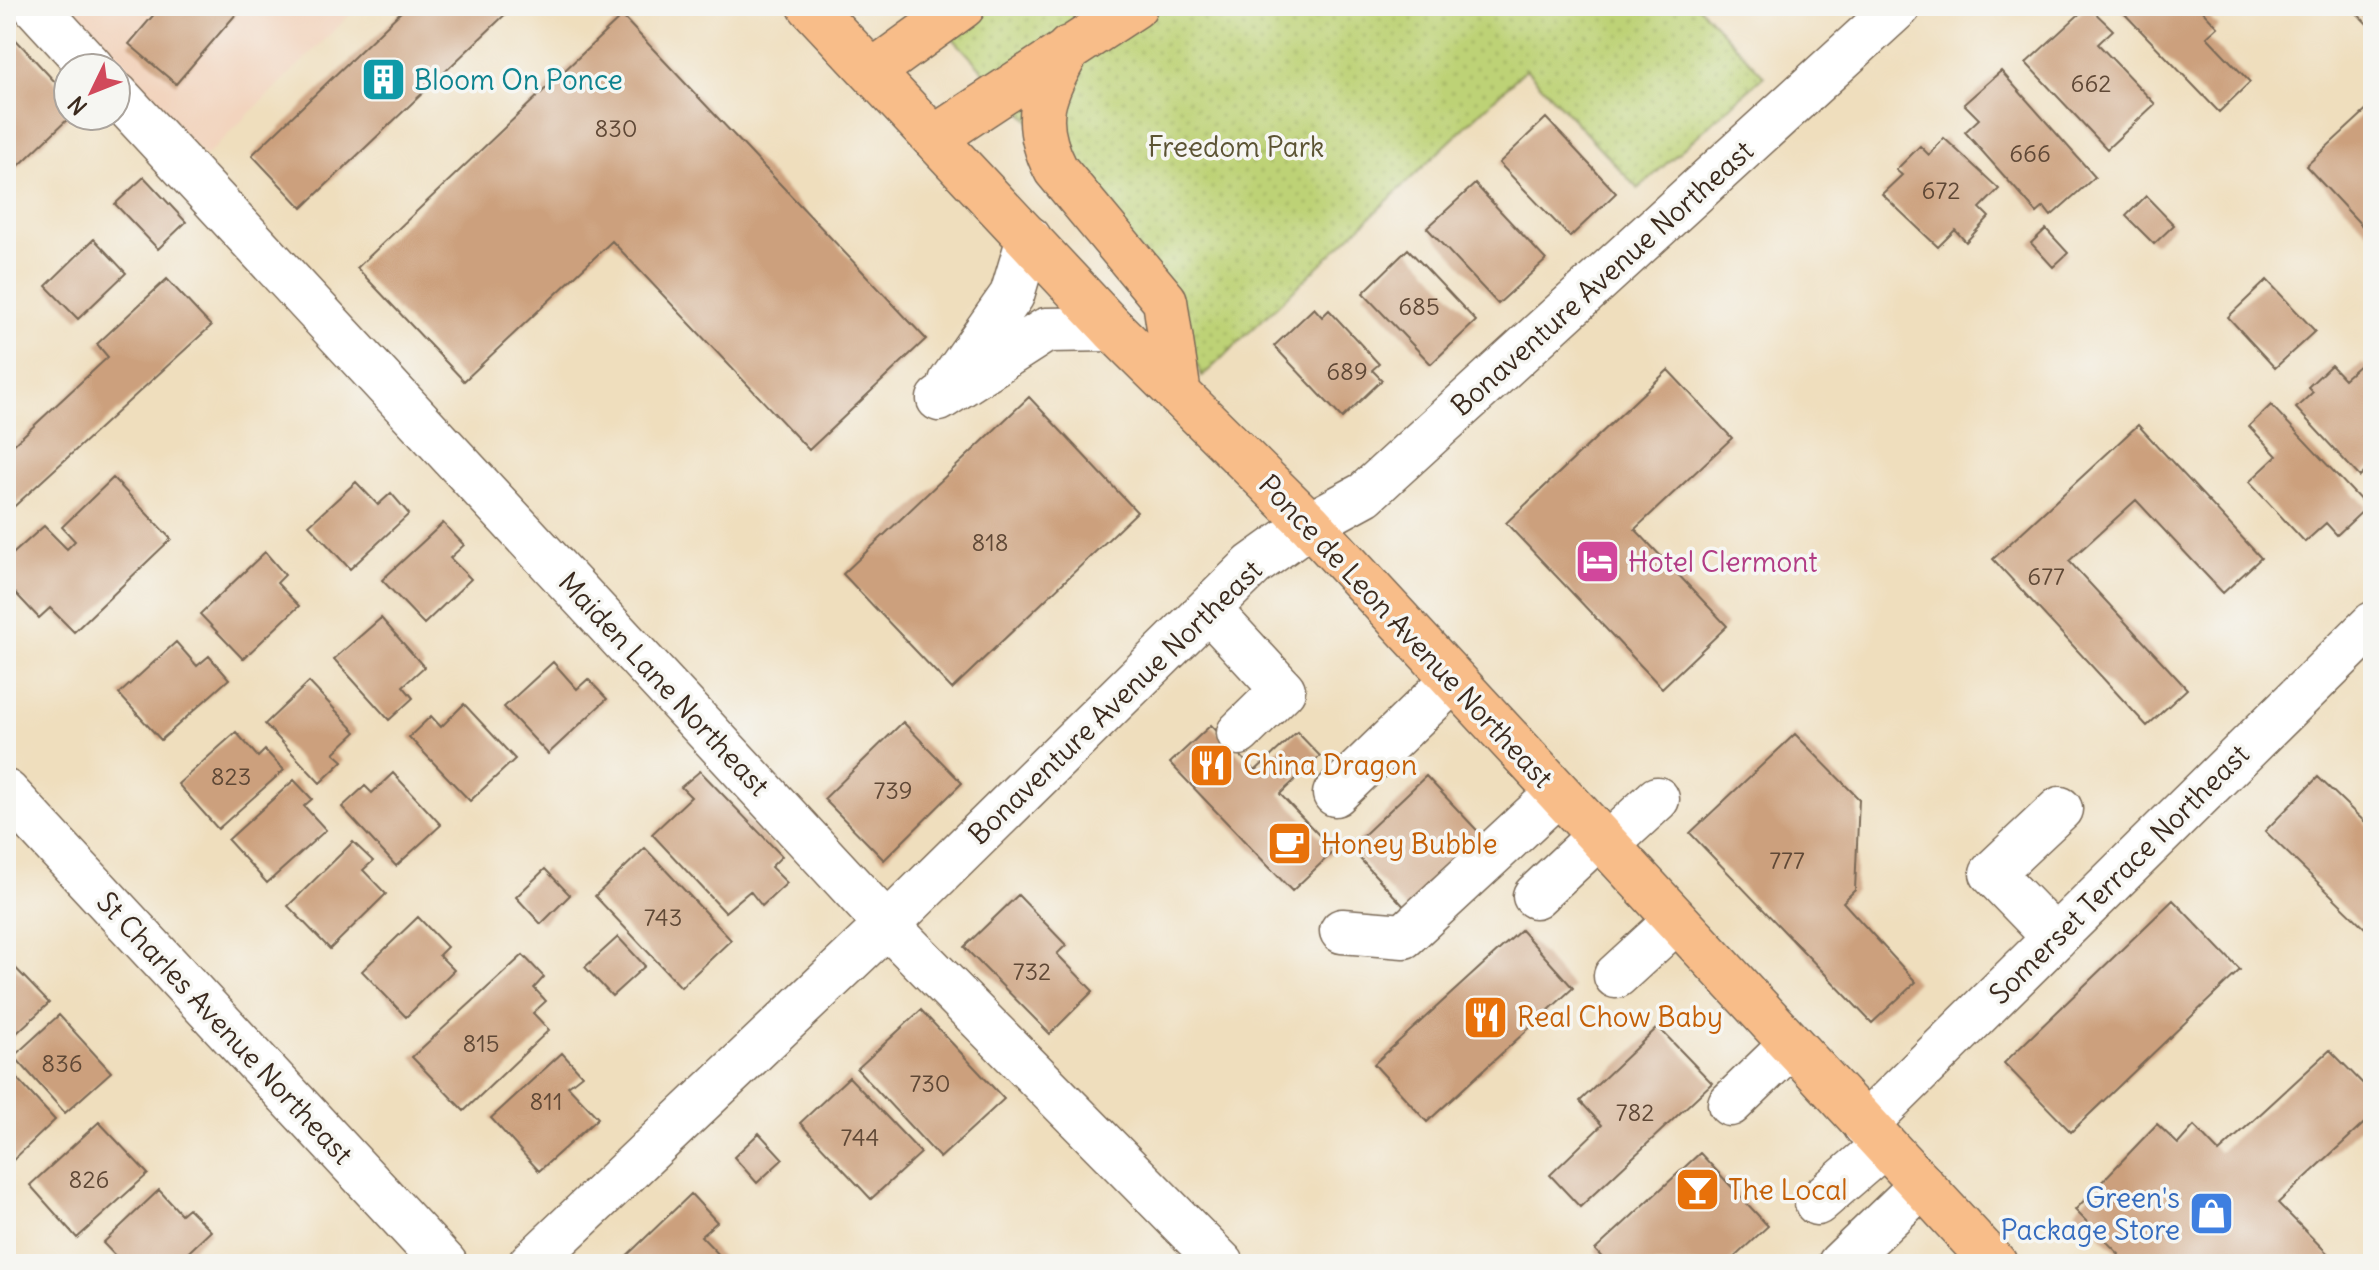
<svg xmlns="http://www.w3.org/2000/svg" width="2379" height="1270" font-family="Delius,sans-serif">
<defs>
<pattern id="park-dots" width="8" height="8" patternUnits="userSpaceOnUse" patternTransform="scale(2)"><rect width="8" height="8" fill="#bdd276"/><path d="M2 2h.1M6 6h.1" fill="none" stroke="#a3b466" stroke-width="1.8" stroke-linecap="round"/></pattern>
</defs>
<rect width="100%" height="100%" fill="#f6f6f2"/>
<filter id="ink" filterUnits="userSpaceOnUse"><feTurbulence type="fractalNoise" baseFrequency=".0125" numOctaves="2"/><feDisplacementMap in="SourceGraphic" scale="16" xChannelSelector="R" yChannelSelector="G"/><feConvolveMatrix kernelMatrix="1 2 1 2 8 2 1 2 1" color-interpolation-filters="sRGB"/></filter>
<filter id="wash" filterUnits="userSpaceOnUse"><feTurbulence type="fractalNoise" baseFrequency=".006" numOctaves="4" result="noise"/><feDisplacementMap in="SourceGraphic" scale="32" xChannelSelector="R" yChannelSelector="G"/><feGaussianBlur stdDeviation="1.8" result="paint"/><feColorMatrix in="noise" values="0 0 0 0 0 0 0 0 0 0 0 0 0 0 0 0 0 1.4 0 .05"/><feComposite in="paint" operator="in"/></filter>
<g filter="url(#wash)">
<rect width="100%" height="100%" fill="#efdebd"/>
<path fill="#f2d4be" d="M62,6H359L205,157Z"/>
<path fill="url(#park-dots)" stroke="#7c7e4a" stroke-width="2" d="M923,6H1698L1764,76L1638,189L1526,69L1202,377L1166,283L1062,156Z"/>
<g id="blocks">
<path fill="#cca07d" d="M161,6H243L176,84L129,44Z
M407,6H514L302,208L252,155Z
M2088,6L2113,30L2098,44L2155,104L2107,149L2026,63Z
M2117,6H2198L2218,27L2207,37L2250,82L2219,112Z
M2350,6H2373V19L2367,24Z
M622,16L926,339L809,450L612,241L464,381L357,268Z
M6,29L68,96V116H71L6,178Z
M2001,71L2095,177L2051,216L2044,207L2037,213L1965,132L1979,119L1964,104Z
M2373,104V179L2370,182L2373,225L2367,231L2306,166Z
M1546,118L1616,193L1570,237L1499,163Z
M1944,138L1999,189L1980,208L1989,217L1966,242L1955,230L1938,247L1882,194L1902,175L1896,170L1920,146L1929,155Z
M144,177L186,222L158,249L115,204Z
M1475,184L1546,260L1498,304L1427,228Z
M2146,196L2174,225L2154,244L2126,216Z
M2046,229L2068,253L2053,267L2031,243Z
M94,239L126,273L78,319L46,286Z
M1408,249L1476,321L1431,364L1363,293Z
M167,279L211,326L6,514V444L10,448L108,357L97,344Z
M2267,280L2315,331L2275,368L2228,317Z
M1314,308L1322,317L1329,310L1379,364L1372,370L1382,380L1342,418L1274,346Z
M2362,363L2373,374V464L2360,477L2296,408L2313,392L2308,387L2331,365L2344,379Z
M1668,370L1732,438L1635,529L1727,626L1662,688L1506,523Z
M1029,397L1137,512L952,689L843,574Z
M2271,405L2367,507L2337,535L2326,523L2305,542L2249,482L2277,456L2249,426Z
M2138,425L2261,558L2223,593L2136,500L2069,561L2187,689L2147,726L1993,559Z
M113,478L171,539L74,632L50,608L39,618L6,583V560L44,526L67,549L75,541L62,527Z
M356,482L378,505L391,493L409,514L350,569L309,525Z
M443,523L464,545L450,558L471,579L424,624L382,580Z
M265,552L285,575L277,583L299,606L243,659L200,614Z
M381,618L424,667L403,686L413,698L389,720L334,659Z
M176,642L197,666L209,656L229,679L161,740L119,694Z
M553,662L577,689L588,679L607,699L548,754L504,707Z
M309,682L356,732L334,753L343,761L320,783L265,724Z
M464,704L515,759L470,801L409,737L431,716L441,727Z
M903,722L962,783L884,860L824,799Z
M1211,725L1255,771L1297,732L1320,756L1280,794L1334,851L1292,891L1170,763Z
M236,732L258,757L265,750L284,770L218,829L178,784Z
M1795,734L1859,799L1855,890L1843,902L1916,982L1872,1023L1690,833Z
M700,771L782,856L771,867L787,883L762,906L750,891L725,912L652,834L691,797L681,787Z
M393,773L441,825L396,866L342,807L365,786L372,793Z
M1426,776L1487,841L1410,913L1350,848Z
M2318,777L2373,830V936L2265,831Z
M294,780L312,799L304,806L326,830L267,883L228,840Z
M353,842L373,861L363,870L386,894L330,949L288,906Z
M645,848L731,940L681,987L595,896Z
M545,869L570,895L541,924L516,897Z
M1018,895L1066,945L1057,954L1093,991L1050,1034L964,947Z
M2173,900L2240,970L2071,1132L2004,1063Z
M418,917L447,947L439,955L454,970L406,1017L362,971Z
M1521,930L1573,988L1427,1122L1374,1064Z
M618,937L645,966L612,996L585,967Z
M523,955L544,977L534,988L546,1001L533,1013L549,1030L464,1111L412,1057Z
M6,958L49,1003L6,1043Z
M921,1010L1004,1099L940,1158L857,1069Z
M59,1015L111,1072L65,1113L14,1056Z
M1658,1027L1712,1083L1580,1207L1550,1175L1602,1125L1580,1101Z
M2330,1050L2373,1094V1115L2278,1203L2338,1264L2114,1261L2119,1254L2075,1210L2157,1124L2178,1144L2194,1126L2219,1152Z
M562,1053L582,1075L568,1086L598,1118L539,1171L491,1118Z
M12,1073L55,1120L6,1167V1079Z
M849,1077L921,1153L871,1199L800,1123Z
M99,1122L148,1174L77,1238L30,1185Z
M759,1133L783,1159L757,1183L734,1157Z
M1700,1153L1768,1226L1727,1264H1608L1595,1250Z
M159,1190L181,1214L188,1208L211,1231L176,1264H123L103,1243Z
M691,1194L717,1222L701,1236L728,1264H618Z"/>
</g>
</g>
<g filter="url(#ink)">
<use href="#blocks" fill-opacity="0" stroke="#7a6956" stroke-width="2"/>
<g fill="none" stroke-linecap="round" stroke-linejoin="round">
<defs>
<path id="minor" d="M35,6L92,68
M116,94L887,925L1222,1264
M951,382L1012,295L1029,238
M939,399L1046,330L1113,329
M1209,610L1283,690L1239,733
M6,792L445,1264
M1335,794L1453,680
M1607,845L1657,799
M1535,896L1599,836
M1342,931L1404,936L1558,793
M2055,938L1992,873L2060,809
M1616,976L1676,921
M1730,1104L1791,1045
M1865,1125L2373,624
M1817,1203L1884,1145
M530,1264L887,925L1253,565L1310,524L1365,494L1899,6
M1840,1264L1922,1185"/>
<path id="highway" d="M810,6L1113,329L1310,524L1995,1264
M1069,48C1043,95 1030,119 1056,170L1165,301L1179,395
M872,72L963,6
M934,138L1135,6"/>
</defs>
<use href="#minor" stroke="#7a6956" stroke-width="47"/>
<use href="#highway" stroke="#7a6956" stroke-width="47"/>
<use href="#minor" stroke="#fff" stroke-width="44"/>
<use href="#highway" stroke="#f8bd89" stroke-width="44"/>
</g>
</g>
<defs>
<symbol id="building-square" viewBox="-11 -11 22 22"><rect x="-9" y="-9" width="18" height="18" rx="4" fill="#0f9aa8" stroke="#f6f6f2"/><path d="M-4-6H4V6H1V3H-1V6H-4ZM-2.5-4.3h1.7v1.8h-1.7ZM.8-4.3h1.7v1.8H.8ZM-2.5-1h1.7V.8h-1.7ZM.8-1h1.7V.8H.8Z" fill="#fff"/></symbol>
<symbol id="hotel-square" viewBox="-11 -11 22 22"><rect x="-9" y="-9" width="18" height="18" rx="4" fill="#d1479c" stroke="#f6f6f2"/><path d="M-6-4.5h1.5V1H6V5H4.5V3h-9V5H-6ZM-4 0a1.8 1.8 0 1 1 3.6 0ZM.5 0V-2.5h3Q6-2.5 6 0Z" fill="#fff"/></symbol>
<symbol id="restaurant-square" viewBox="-11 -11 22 22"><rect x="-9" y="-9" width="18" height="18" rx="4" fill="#e8710a" stroke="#f6f6f2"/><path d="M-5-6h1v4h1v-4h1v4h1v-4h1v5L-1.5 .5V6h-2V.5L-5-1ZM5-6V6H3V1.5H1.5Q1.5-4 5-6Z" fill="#fff"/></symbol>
<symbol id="cafe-square" viewBox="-11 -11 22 22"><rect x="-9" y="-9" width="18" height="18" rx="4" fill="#e8710a" stroke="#f6f6f2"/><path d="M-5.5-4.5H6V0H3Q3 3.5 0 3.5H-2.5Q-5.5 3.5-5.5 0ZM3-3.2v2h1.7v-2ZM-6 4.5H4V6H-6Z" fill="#fff"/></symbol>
<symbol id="bar-square" viewBox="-11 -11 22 22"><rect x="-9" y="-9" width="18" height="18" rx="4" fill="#e8710a" stroke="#f6f6f2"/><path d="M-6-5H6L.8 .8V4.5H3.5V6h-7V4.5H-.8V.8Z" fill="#fff"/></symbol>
<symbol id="shop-square" viewBox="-11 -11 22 22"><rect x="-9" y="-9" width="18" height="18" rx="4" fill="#3f7fe0" stroke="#f6f6f2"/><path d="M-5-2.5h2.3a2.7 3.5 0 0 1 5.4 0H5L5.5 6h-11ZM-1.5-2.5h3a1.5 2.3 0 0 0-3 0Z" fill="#fff"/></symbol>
</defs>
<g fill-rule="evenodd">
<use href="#building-square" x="358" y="54" width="51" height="51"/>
<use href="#hotel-square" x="1572" y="536" width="51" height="51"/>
<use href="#restaurant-square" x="1186" y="740" width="51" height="51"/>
<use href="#cafe-square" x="1264" y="818" width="51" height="51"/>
<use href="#restaurant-square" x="1460" y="992" width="51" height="51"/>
<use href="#bar-square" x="1672" y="1164" width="51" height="51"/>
<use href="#shop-square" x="2186" y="1188" width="51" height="51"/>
</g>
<g text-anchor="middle" stroke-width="7" stroke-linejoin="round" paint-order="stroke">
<g font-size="24" fill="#5f4836">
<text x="2091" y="92">662</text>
<text x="616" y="137">830</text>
<text x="2030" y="162">666</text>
<text x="1941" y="199">672</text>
<text x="1419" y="315">685</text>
<text x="1347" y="380">689</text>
<text x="990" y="551">818</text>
<text x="2046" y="585">677</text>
<text x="231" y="785">823</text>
<text x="893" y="799">739</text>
<text x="1787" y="869">777</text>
<text x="663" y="926">743</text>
<text x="1032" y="980">732</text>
<text x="481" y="1052">815</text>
<text x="62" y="1072">836</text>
<text x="930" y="1092">730</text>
<text x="546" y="1110">811</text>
<text x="1635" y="1121">782</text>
<text x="860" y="1146">744</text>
<text x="89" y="1188">826</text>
</g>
<g font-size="28" fill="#0d838f" stroke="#f6f6f2" text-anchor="start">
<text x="414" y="90">Bloom On Ponce</text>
</g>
<g font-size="28" fill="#5c5434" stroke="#f6f6f2">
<text x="1236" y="157">Freedom Park</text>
</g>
<g font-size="28" fill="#3b2a1e" stroke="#f6f6f2">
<text transform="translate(1602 278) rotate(-42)" y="10">Bonaventure Avenue Northeast</text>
<text transform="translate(1406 631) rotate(47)" y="10">Ponce de Leon Avenue Northeast</text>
<text transform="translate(664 684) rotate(47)" y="10">Maiden Lane Northeast</text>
<text transform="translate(1115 702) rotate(-44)" y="10">Bonaventure Avenue Northeast</text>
<text transform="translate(2119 874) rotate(-45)" y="10">Somerset Terrace Northeast</text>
<text transform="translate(225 1028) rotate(47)" y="10">St Charles Avenue Northeast</text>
</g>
<g font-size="28" fill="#b23c85" stroke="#f6f6f2" text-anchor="start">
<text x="1628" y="572">Hotel Clermont</text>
</g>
<g font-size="28" fill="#c56008" stroke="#f6f6f2" text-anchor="start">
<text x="1243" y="775">China Dragon</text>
<text x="1321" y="854">Honey Bubble</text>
<text x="1517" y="1027">Real Chow Baby</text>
<text x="1728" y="1200">The Local</text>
</g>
<g font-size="28" fill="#366cbe" stroke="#f6f6f2" text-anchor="end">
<text x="2180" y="1208">Green's<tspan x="2180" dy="32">Package Store</tspan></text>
</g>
</g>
<rect width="2379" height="1270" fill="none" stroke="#f6f6f2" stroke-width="32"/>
<g transform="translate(92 92) rotate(227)"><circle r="38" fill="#f6f6f2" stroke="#aba49d" stroke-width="2"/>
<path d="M0-6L14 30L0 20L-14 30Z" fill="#d1495b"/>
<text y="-12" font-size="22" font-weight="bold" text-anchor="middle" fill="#3b2a1e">N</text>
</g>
</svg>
